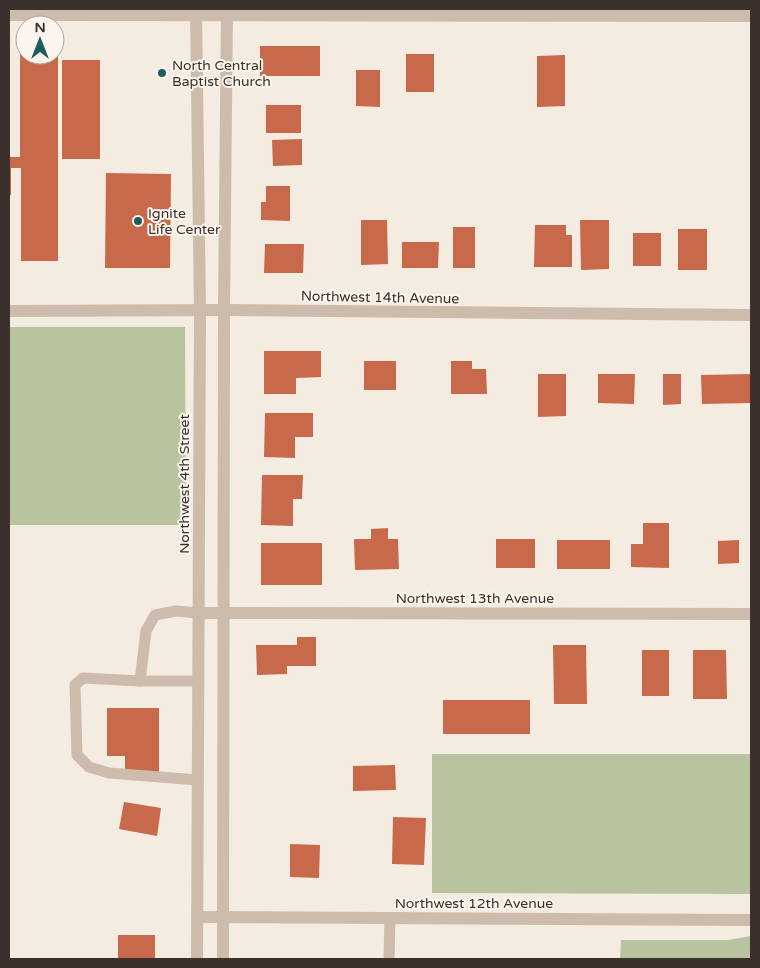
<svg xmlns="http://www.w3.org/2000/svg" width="760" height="968" font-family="'Varela Round',sans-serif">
<rect width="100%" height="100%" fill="#f4ebe1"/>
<g fill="#b8c4a0">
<polygon points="9,327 185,327 186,525 9,525"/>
<polygon points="432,754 751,754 751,894 432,893"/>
<polygon points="751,936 751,959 620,959 621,940 728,940"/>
</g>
<g fill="#c8694b">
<rect x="260" y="46" width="60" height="30"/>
<polygon points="20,47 25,47 25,55 55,55 55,47 58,47 58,261 21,261 21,168 11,168 11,195 9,195 9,157 20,157"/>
<rect x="406" y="54" width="28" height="38"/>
<polygon points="565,55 565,106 537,107 537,56"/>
<rect x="62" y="60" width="38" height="99"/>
<polygon points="356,70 380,70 380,107 356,106"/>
<rect x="266" y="105" width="35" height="28"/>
<polygon points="302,139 302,165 273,166 272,140"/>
<polygon points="106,173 171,174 170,268 105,268"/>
<polygon points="266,186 290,186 290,221 261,220 261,202 266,202"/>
<polygon points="361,220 387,220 388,264 361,265"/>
<polygon points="580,220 609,220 609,269 581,270"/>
<polygon points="535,225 566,225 566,235 572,235 572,267 534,267"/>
<rect x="453" y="227" width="22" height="41"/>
<rect x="678" y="229" width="29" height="41"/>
<rect x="633" y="233" width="28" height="33"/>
<polygon points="402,242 439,242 438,268 402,268"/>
<polygon points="265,244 304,244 303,273 264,273"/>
<polygon points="264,351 321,351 321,377 296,378 296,394 264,394"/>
<rect x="364" y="361" width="32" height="29"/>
<polygon points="451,361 472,361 472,369 486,369 487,394 451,394"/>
<polygon points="538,374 566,374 566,416 538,417"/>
<polygon points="598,374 635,374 634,404 598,403"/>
<polygon points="663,374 681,374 681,404 663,405"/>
<polygon points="751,374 751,403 702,404 701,375"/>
<polygon points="265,413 313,413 313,437 295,437 295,458 264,457"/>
<polygon points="262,475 303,475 302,499 293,499 293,526 261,525"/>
<polygon points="643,523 669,523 669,568 631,567 631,544 643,544"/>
<polygon points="388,528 388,539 398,539 399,569 355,570 354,539 371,539 371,529"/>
<rect x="496" y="539" width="39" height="29"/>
<rect x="557" y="540" width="53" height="29"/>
<polygon points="739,540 739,563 718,564 718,541"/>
<rect x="261" y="543" width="61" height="42"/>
<polygon points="297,637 316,637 316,666 287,666 287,674 257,675 256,645 297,645"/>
<polygon points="553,645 586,645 587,704 554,704"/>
<rect x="642" y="650" width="27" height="46"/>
<polygon points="693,650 726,650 727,699 693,699"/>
<rect x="443" y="700" width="87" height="34"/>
<polygon points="107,708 159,708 159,772 125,772 125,756 107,756"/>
<polygon points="395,765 396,790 353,791 353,766"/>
<polygon points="124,802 161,808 157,836 119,829"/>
<polygon points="393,817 426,818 424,865 392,864"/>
<polygon points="290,844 320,845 319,878 290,877"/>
<rect x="118" y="935" width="37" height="24"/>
</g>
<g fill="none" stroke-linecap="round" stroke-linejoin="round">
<g stroke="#cdbbac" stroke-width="11">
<polyline points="140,681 146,631 155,615 176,611 198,613"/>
<polyline points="198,780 109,773 89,767 77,755 75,685 83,678 140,681 198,681"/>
<polyline points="389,959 390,918"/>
</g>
<g stroke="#cdbbac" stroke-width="12">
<polyline points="196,9 200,311 197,959"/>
<polyline points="9,15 751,16"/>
<polyline points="9,311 224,310 751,315"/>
<polyline points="198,613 751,614"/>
<polyline points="197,917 751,920"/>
<polyline points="223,959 224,310 227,9"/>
</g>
</g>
<g fill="#1f5a5e" stroke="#fbf5ee" stroke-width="2">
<circle cx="162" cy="73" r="5"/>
<circle cx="138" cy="221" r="5"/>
</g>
<g text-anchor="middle" stroke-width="4" stroke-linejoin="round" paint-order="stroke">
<g font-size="14" fill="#3b302b" stroke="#fbf5ee" text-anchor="start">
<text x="172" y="70">North Central<tspan x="172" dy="16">Baptist Church</tspan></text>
<text x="148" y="218">Ignite<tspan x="148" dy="16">Life Center</tspan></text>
</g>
<g font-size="14" fill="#3b302b" stroke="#fbf5ee">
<text transform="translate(380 297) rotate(1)" y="5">Northwest 14th Avenue</text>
<text transform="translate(184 484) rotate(-90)" y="5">Northwest 4th Street</text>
<text x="475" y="603">Northwest 13th Avenue</text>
<text x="474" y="908">Northwest 12th Avenue</text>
</g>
</g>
<rect width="760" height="968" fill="none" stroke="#3b302b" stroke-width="20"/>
<g transform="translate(40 40)"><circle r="24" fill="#fbf5ee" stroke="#aea6a0"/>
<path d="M0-4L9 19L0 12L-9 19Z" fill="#1f5a5e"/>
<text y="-8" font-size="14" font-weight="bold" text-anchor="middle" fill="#3b302b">N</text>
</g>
</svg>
